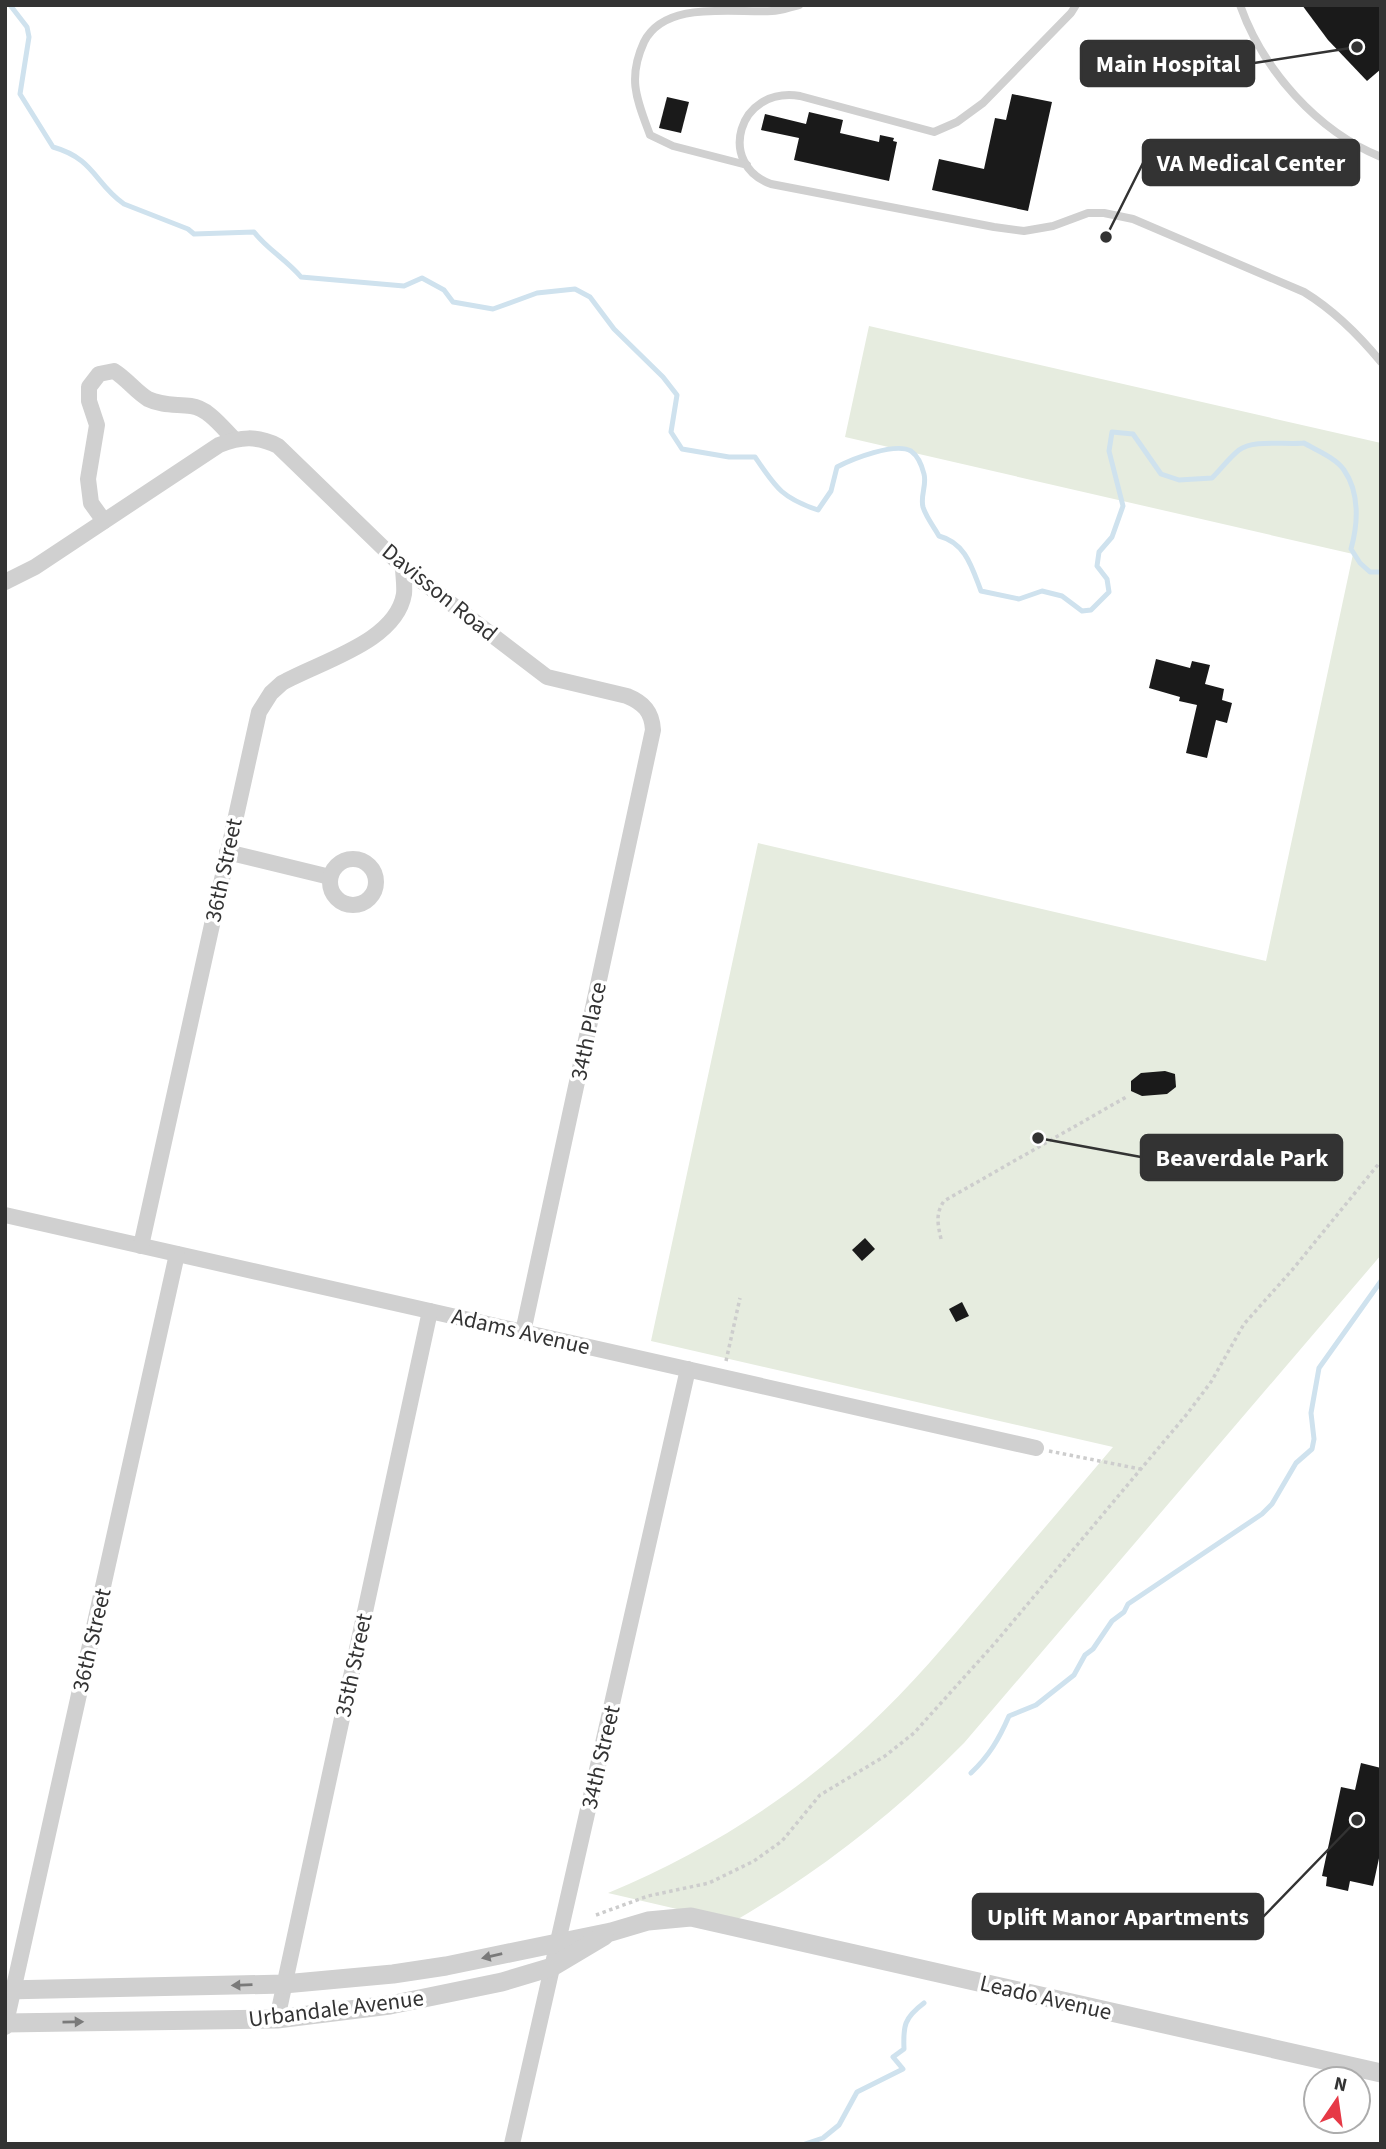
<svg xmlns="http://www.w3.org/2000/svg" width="1386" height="2149" font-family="'Source Sans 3',sans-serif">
<rect width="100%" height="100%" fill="#fff"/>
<path fill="#e6ecdf" d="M869,326L1381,443V1255L964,1743C895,1813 819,1872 733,1922L608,1893C704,1853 792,1798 867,1727C910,1687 948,1642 986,1597C1028,1547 1071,1497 1113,1447L651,1341L758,843L1266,961L1353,554L845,437Z"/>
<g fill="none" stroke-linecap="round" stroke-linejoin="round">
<g stroke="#cfe2ee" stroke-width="5">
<path d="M10,5L27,27L29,37L20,94L53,147C95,159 94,183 124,204L188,229L194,234L254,232C268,250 287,260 301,277L404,286L422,278L444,290L453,302L493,309L537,293L575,289L590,297L614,329L663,377L677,395L671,432L682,449L729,457H755C776,488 782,498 818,510L831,491L837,467C852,459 895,442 911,451C918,456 922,466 924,474C927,485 920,496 923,507C926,517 934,527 939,536C966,543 972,568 981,591L1019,599L1042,591L1062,596L1082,611L1091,610L1109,592L1107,579L1097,566L1099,552L1112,537L1123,506L1109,451L1112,432L1133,434L1161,474L1179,480L1212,478C1221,469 1229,458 1239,450C1253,439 1285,445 1304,443C1316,450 1336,458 1344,470C1360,493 1358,524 1351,549L1360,563L1370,572H1381"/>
<path d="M971,1773C989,1756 999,1739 1009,1716L1036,1705L1074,1675L1085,1655L1093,1649L1112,1621L1124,1612L1128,1604L1262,1514L1272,1504L1296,1463L1312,1449L1314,1439L1311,1413L1319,1368L1381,1281"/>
<path d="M805,2144L823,2138L839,2125L857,2092L903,2069L893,2057L904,2049C903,2026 904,2018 924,2003"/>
</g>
</g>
<g fill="#1a1a1a">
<polygon points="1302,5 1381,5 1381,69 1367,81 1328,40"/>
<polygon points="1012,94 1052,102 1028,211 932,190 939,159 984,169 995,118 1006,120"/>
<polygon points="667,97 689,102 681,133 659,128"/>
<polygon points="809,112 843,120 840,133 879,142 880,135 894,138 893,141 897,142 889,181 794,160 799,138 761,130 765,114 806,124"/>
<polygon points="1156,659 1190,668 1192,661 1210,665 1205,684 1224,689 1222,700 1232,703 1227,723 1216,720 1207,758 1186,753 1197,705 1179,701 1180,697 1149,688"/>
<polygon points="1165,1071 1175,1074 1176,1087 1167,1094 1142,1096 1131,1091 1131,1081 1141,1073"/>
<polygon points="865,1238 875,1249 862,1261 852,1250"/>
<polygon points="962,1302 969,1316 956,1322 949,1309"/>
<polygon points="1361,1763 1381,1768 1381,1849 1373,1886 1350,1881 1348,1891 1326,1886 1327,1877 1322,1876 1341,1787 1355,1790"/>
</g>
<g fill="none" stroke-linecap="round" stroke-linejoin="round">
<g stroke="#cdcdcd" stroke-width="3.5" stroke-dasharray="3.5 3.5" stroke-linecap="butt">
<path d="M941,1239C938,1225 935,1214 944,1201L1128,1096"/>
<polyline points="726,1361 740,1298"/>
<polyline points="1049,1451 1140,1469"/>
<polyline points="596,1915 648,1896 709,1883 754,1861 782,1841 820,1795 885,1756 914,1733 995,1643 1187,1414 1211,1382 1244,1324 1293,1269 1381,1161"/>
</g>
<g stroke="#d0d0d0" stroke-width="8">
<path d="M1076,5L1071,13L983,103L957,122L934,132L800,96C737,86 717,165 771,184L994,227L1024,231L1053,226L1088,213H1104L1133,219L1304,292C1335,311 1358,334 1381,362"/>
<path d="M1240,5C1263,70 1317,131 1381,157"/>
<path d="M747,165L673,146L650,135C637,100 627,79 644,42C665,0 732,13 772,11C781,11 790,7 799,5"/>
</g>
<g stroke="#d0d0d0" stroke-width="16">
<path d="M104,521L91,503L88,479L97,425L89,401V387L99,374L114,371C127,379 136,392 148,399C162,406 176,404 191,406C208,408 222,427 234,439"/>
<path d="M5,582L35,567L219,445C240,437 257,435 278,446L403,567L547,677L627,696C644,703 652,712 653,730L523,1332"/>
<polyline points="227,852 330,877"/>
<circle cx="353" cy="882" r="23"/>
<polyline points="5,1215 1036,1448"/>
<path d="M141,1246L259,712L271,693L282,683C321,661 396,642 404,594C405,585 403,575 403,567"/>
<polyline points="277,2019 430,1311"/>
<polyline points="5,2027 177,1254"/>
<polyline points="512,2144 688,1369"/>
</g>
<g stroke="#d0d0d0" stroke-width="19">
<polyline points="5,1990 284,1984 393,1974 446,1966 611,1932 648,1921 691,1917 1381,2073"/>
<polyline points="5,2023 277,2019 390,2005 502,1982 552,1967 604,1936"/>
</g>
</g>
<defs><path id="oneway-solid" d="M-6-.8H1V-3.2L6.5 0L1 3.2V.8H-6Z" transform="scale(1.75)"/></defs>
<g fill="#7a7a7a">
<use href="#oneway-solid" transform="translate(492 1956) rotate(167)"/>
<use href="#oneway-solid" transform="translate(242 1985) rotate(178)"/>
<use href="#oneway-solid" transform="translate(73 2022) rotate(-1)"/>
</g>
<g text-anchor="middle" stroke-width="7" stroke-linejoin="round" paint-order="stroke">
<g font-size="23" fill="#333" stroke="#fff">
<text transform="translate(440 592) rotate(39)" y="8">Davisson Road</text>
<text transform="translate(223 870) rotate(-78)" y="8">36th Street</text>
<text transform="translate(588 1031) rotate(-78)" y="8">34th Place</text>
<text transform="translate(521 1331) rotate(13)" y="8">Adams Avenue</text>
<text transform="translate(91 1640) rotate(-77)" y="8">36th Street</text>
<text transform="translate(353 1665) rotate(-78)" y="8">35th Street</text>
<text transform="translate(600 1757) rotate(-77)" y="8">34th Street</text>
<text transform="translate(1046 1997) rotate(13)" y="8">Leado Avenue</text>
<text transform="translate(336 2008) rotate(-7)" y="8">Urbandale Avenue</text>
</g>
</g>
<path fill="none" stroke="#333" stroke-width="2.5" d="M1357 47L1254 63M1106 237L1143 163M1038 1138L1141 1157M1357 1820L1263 1917"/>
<g fill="#333" stroke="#fff" stroke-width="2.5">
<circle cx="1357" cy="47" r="7"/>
<circle cx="1106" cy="237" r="7"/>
<circle cx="1038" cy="1138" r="7"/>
<circle cx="1357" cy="1820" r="7"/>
</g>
<g fill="#333" stroke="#333" stroke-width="2.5">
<rect x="1081" y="41" width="173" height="45" rx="7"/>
<rect x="1143" y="140" width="216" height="45" rx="7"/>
<rect x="1141" y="1135" width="201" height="45" rx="7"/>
<rect x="973" y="1894" width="290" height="45" rx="7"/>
</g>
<g font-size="24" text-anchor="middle" font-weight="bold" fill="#fff">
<text x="1168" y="72">Main Hospital</text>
<text x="1251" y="171">VA Medical Center</text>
<text x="1242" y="1166">Beaverdale Park</text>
<text x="1118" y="1925">Uplift Manor Apartments</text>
</g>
<rect width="1386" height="2149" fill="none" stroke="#333333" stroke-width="14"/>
<g transform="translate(1337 2100) rotate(13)"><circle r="33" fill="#ffffff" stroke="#adadad" stroke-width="2"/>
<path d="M0-5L12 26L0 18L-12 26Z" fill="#e63946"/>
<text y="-10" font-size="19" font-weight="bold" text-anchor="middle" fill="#333333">N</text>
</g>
</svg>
